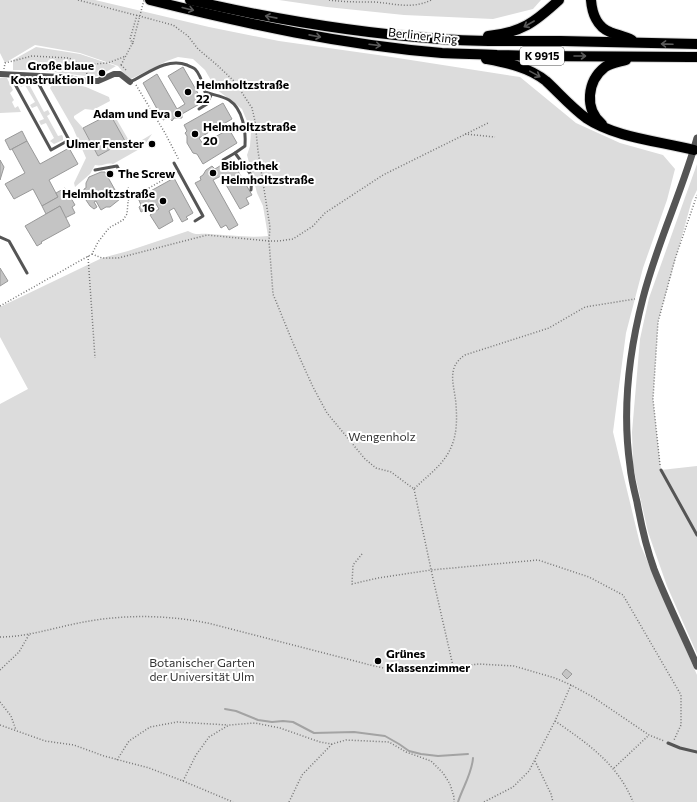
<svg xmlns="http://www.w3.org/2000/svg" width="697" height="802" font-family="Commissioner,sans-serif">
<rect width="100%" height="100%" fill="#fff"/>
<g fill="#dcdcdc">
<path d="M0,0H95L209,27L279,41L385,56L520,77L576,123L620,143L663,155L675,169L667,200L643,268L626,333L613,432L640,544L697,675V802H0V404L28,389L0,337V307L102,258L128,251L188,231C197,236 199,233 209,234C229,235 248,238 268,236L263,206L257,193L247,155L250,146L251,131L242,109L216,89L205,70L193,59L178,57L167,61L129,80L118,66L80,53L35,45L5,63L0,53Z"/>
<polygon points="279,0 541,0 533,9 493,19 404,15 327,7"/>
<polygon points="36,47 80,54 116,66 101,75 94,77 36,70 13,70 13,60"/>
<polygon points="0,78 7,78 13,90 10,93 14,100 12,102 15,108 18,106 21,112 0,113"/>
<polygon points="18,82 33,82 30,86 44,112 48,110 50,114 47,116 58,136 62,135 63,137 63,140 54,144 50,141 54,138 46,123 41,125 39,121 44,119 37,106 32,108 30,105 35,102 25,85 21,87"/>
<path d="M52,85H77L86,87L109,97L110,101L93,110L85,109L74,116V118L83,128L98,156L125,141L110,114L113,113L132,146L152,134L143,147L113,164C106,162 103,167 95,165L90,174L75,187L74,183L86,158L73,128L50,88Z"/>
<polygon points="697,164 697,190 692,200 658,322 653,399 661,470 697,466 697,654 667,586 648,532 633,466 632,432 640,339 649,298"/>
</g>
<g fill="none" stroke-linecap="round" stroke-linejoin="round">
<g stroke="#a3a3a3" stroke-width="2">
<polyline points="225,709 236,711 258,720 272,722 283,721 293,722 314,733 354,732 385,736 399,744 409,751 421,754 438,756 468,754"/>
<path d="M458,802C463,787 472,773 473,758"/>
</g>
</g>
<g fill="#c4c4c4" stroke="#999">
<polygon points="183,67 203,102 182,114 182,118 174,118 172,121 169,118 163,120 143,83 157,74 177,109 185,104 168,76"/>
<polygon points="223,103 232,119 199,138 203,144 229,129 237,143 203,164 197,154 193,153 187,143 187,136 185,133 187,131 184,125"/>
<polygon points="110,114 125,141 98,156 83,128"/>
<polygon points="22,131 27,141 10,150 5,140"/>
<polygon points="27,141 40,164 69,148 78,164 49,180 58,197 42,206 33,189 14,199 5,184 25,173 12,149"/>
<polygon points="231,159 252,195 246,198 249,204 240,209 221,176 213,180 238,225 229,230 226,225 221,228 195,183 201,180 200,177 203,175 206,170 212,166 215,169"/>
<polygon points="0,160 4,167 0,180"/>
<polygon points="101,172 105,172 120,199 110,207 106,207 101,210 96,201 94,202 97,207 94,209 90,206 86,200 84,192 84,189 86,188 86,183 89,177"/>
<polygon points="174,178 193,213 186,217 188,219 182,222 174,208 169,211 173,221 159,229 150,215 159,209 156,204 141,212 139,207 141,205 138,198"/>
<polygon points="65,188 75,205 72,207 75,213 65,218 60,206 46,214 42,206 58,197 56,193"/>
<polygon points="60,206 70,226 41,242 42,243 37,246 25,226"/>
<polygon points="0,268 8,281 0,286"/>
<polygon points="375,658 381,659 380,663 375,663"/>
<polygon points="566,669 572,674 567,679 562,674"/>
</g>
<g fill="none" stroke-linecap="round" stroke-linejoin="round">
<defs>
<g id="trunk">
<path d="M150,0C246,24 344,45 442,53C460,54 479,54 497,55C564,57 630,56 697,57"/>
<path d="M190,0C272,19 356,33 440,39C481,42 521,41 561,41C606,42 652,43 697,44"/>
<path d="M591,0C592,13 597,27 610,32C617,35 625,36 632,40"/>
<path d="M488,36C521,33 535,22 559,0"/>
<path d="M486,59C507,63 529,67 546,81C559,93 571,107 586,118C616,138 659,141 694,150"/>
<path d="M602,124C584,109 587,81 605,67C611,63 619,62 626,60"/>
</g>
</defs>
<use href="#trunk" stroke="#dbdbdb" stroke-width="12"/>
<g stroke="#777" stroke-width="1.5" stroke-dasharray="1 2" stroke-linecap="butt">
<path d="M78,0L173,25L188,36L198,49L217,65L235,82L252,108L255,121L258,151L270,227L269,241L273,294L293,343L313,387L327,413L365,459L376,468L391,472L414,489C428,475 445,464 452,445C457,433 457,418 456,405C455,386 445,368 465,355L549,328L585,307L635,299"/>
<path d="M329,0C344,2 358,2 373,2C394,3 411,10 431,0"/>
<polyline points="133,44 130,39 137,15"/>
<polyline points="121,65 126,70"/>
<polyline points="121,65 133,42"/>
<polyline points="86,67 87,75"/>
<polyline points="4,69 5,63 32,56 69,58 86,67 95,64 108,63 126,56"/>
<polyline points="136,85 165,133 179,160"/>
<polyline points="465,134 495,137"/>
<polyline points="128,200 175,173"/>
<polyline points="92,254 102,258 118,258 207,235 269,241 279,241 293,239 313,226 325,213 383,175 488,123"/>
<polyline points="88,256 95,358"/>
<polyline points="0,306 92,254 98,242 109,228 123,220 127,214 129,190 128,187"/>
<polyline points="660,465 653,399 658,322 675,259 697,195"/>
<polyline points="414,489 432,574 453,666"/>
<polyline points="362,554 353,565 352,584 378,578 431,570 538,560 589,577 623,595 681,695 681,725 674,740"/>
<path d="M0,637C28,637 56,627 84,622C126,614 171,615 212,624L370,665L402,672L430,670L479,664L514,666L555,678L571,685L593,697L649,735L664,741"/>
<polyline points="0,670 19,652 30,633"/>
<polyline points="0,702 11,716 16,730"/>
<path d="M555,721C587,743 618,764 633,802"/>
<polyline points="0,725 45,741 74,745 104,756 149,768 183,781 233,802"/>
<polyline points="117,760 129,741 150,727 177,722 228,725"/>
<polyline points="535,761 551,794 553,802"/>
<polyline points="614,768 649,735"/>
<polyline points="183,781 196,755 209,737 229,725 255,723 280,728 320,742 332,744 346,740 389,742 406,752 431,761 443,773 450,784 454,797 454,802"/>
<polyline points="289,802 302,775 332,744"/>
<polyline points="484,802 513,787 529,771 555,721 571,685"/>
</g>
<g stroke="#555" stroke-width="3">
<polyline points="10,75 51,150 69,140 35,77"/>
<path d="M130,82C147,74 167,57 187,65C190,67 193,67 195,69C201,75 203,85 205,92C213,95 222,96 229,100C243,109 246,131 245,146L235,153L252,176L251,190"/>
<polyline points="199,109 207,104 211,95"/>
<polyline points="223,160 235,153"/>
<polyline points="174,163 203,216 195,221"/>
<polyline points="95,170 117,166 119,170"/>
<polyline points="0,237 9,241 27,273"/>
<polyline points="661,470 697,535"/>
<polyline points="668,743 680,748 697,752"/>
</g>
<polyline stroke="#555" stroke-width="6" points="0,74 60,77 88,81 98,81 114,74 120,74 130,82"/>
<path stroke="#555" stroke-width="7" d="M697,138C682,192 657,243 643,298C629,352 622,410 630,466C631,478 634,490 637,502C641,524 646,547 654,569C667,602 683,634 697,666"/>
<use href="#trunk" stroke="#000" stroke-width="10"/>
<polyline stroke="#777" stroke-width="1.5" stroke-dasharray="1 2" stroke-linecap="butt" points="133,42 144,0"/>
</g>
<defs><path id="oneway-shaft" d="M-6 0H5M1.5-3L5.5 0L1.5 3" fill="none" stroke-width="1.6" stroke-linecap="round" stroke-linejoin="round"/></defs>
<g stroke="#595959">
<use href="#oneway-shaft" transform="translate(188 9) rotate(14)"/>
<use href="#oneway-shaft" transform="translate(271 17) rotate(-169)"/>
<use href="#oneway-shaft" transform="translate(529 24) rotate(150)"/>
<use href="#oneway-shaft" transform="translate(315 36) rotate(11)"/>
<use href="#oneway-shaft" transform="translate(667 44) rotate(-178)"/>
<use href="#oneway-shaft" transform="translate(375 45) rotate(7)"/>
<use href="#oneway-shaft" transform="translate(580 56)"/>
<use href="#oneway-shaft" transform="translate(535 74) rotate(29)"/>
</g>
<g fill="#000" stroke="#fff" stroke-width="1.5">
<circle cx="102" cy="73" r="4"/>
<circle cx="188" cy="92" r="4"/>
<circle cx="178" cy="114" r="4"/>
<circle cx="195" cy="134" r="4"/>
<circle cx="152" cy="144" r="4"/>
<circle cx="213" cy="173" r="4"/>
<circle cx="110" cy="174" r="4"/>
<circle cx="163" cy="201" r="4"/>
<circle cx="378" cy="661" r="4"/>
</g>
<g text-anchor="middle" stroke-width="4" stroke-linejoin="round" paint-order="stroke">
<rect fill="#fff" stroke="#4c4c4c" stroke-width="1" x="520" y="47" width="44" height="18" rx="3"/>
<g font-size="11" font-weight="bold" fill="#000">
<text x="542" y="60">K 9915</text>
</g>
<g font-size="12" fill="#000" stroke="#fff">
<text transform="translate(423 36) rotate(6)" y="4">Berliner Ring</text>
</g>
<g font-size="12" font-weight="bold" fill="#000" stroke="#fff" text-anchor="start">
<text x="94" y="70" text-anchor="end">Große blaue<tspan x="94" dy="14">Konstruktion II</tspan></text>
<text x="196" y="89">Helmholtzstraße<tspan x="196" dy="14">22</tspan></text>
<text x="170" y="118" text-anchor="end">Adam und Eva</text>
<text x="203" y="131">Helmholtzstraße<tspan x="203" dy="14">20</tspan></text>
<text x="144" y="148" text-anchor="end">Ulmer Fenster</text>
<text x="221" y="170">Bibliothek<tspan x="221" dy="14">Helmholtzstraße</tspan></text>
<text x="118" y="178">The Screw</text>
<text x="155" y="198" text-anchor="end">Helmholtzstraße<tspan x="155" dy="14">16</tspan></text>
<text x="386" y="658">Grünes<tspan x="386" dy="14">Klassenzimmer</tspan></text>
</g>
<g font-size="12" fill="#333" stroke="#fff">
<text x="382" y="441">Wengenholz</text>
<text x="202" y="667">Botanischer Garten<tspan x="202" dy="14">der Universität Ulm</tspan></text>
</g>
</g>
</svg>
